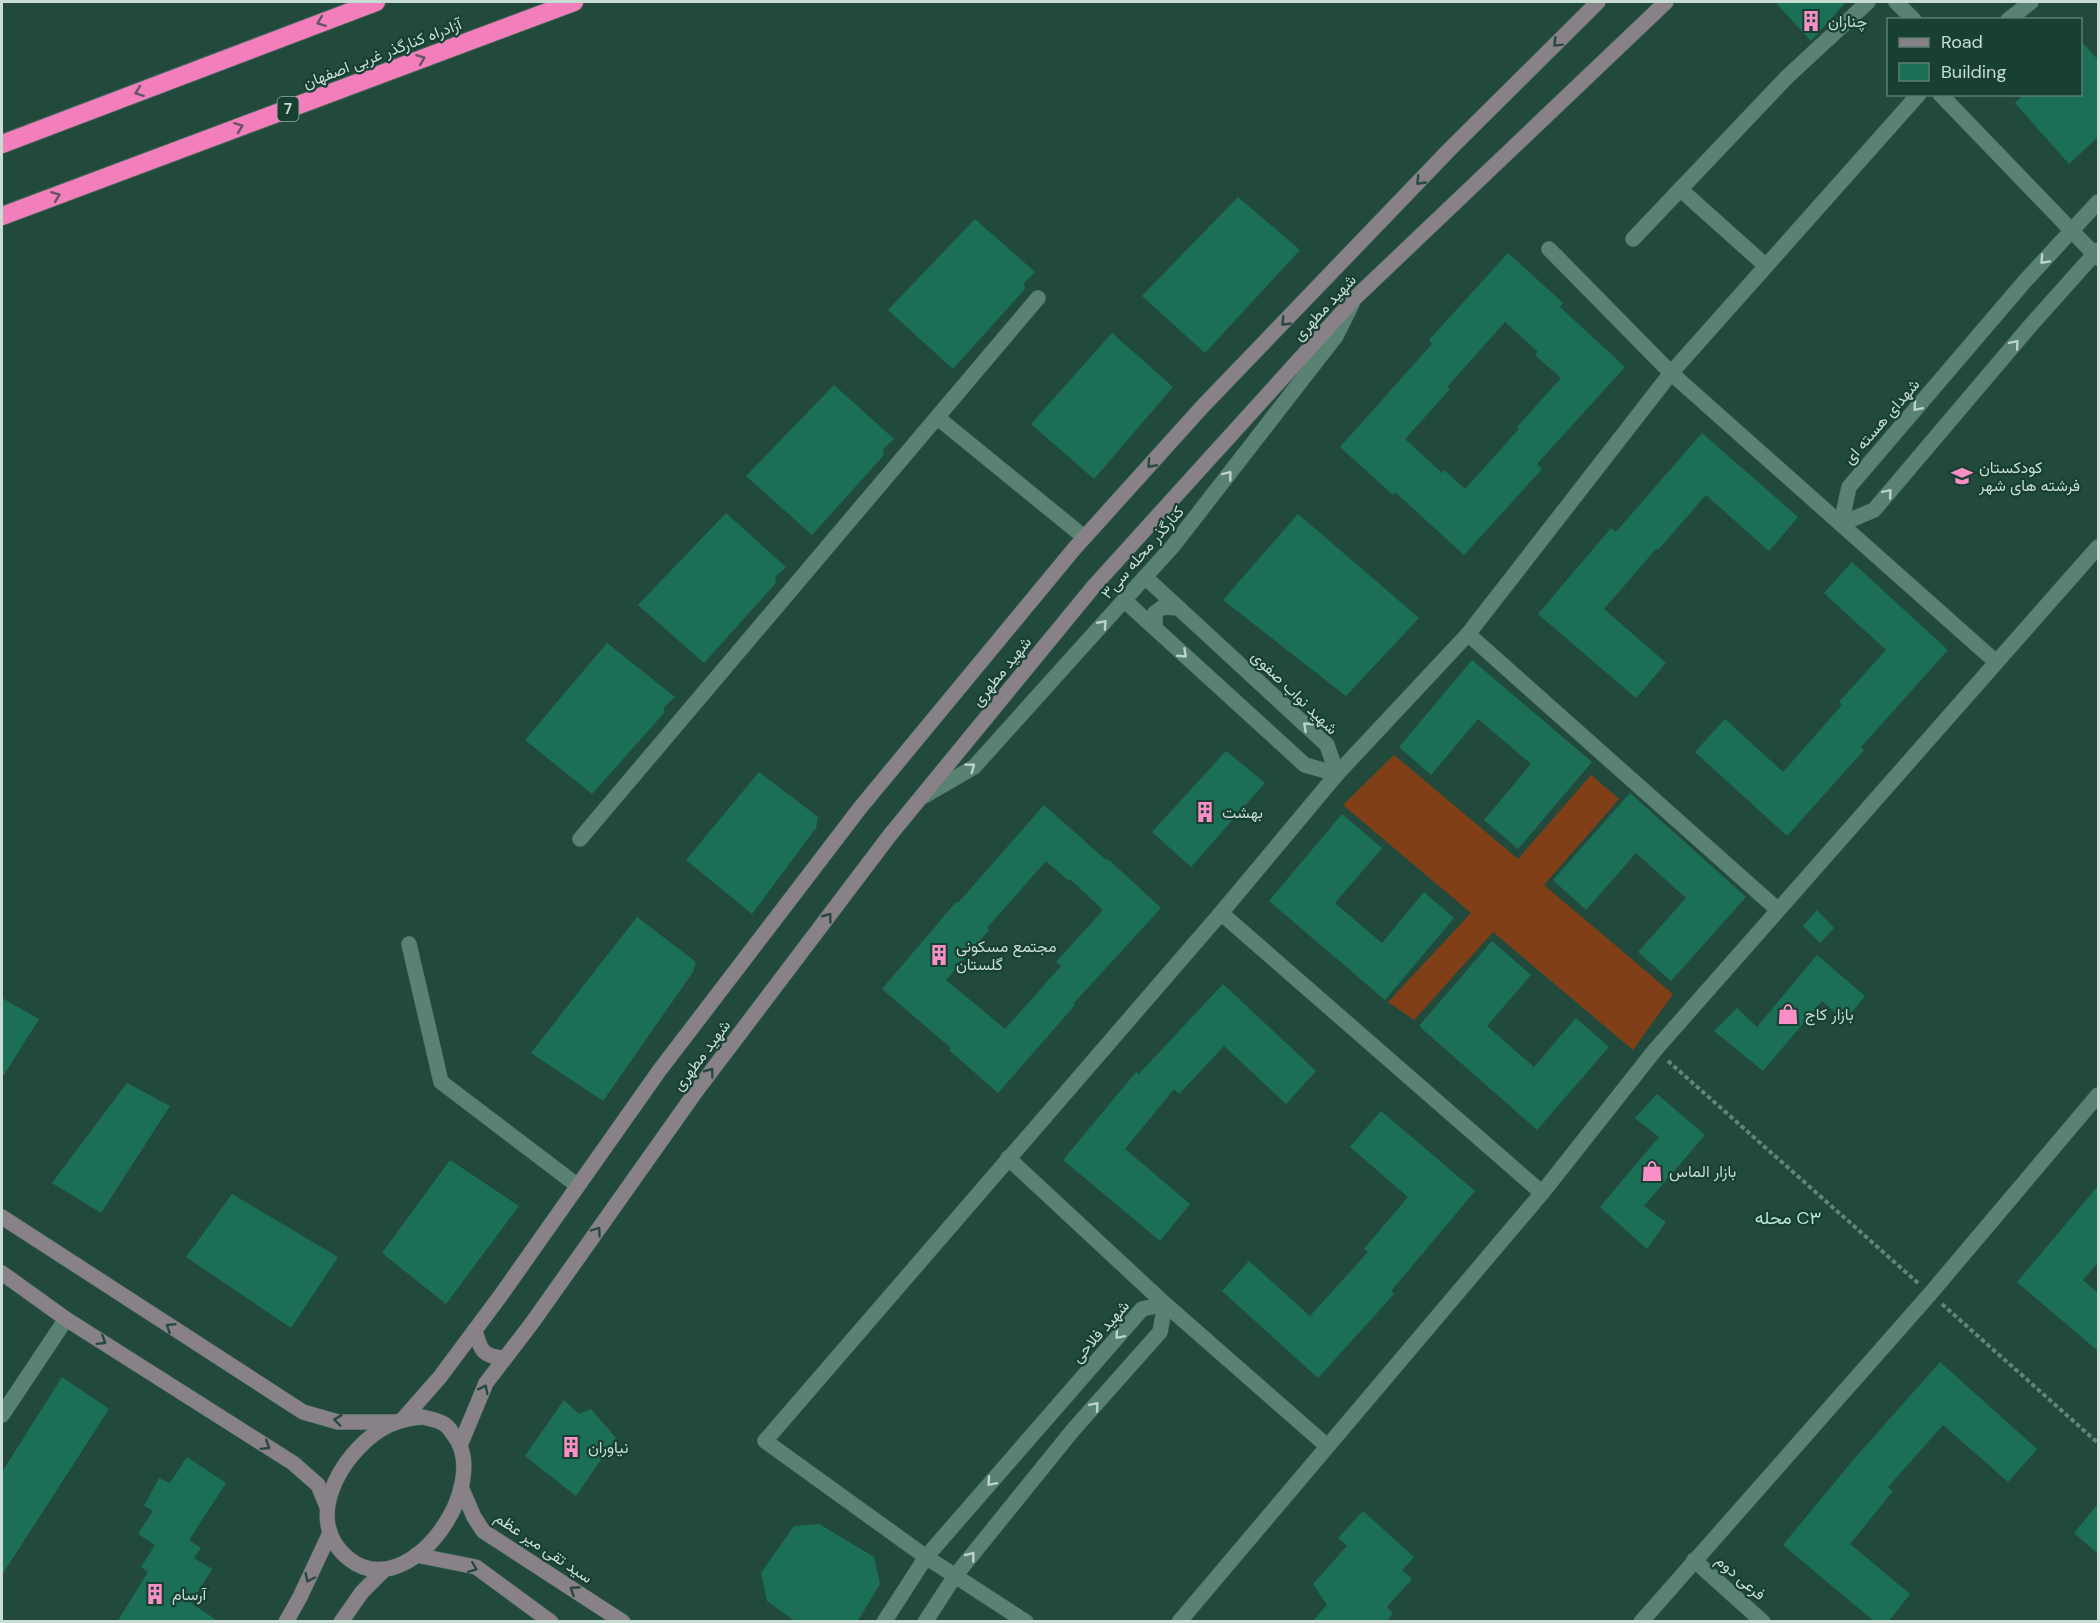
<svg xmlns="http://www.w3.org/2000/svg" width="2100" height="1623" font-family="'DM Sans',Vazirmatn,sans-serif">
<rect width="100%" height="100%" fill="#224a3c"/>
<polygon fill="#813f17" points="1394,755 1518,859 1591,775 1619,799 1544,885 1673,994 1633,1050 1493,932 1414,1020 1388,1002 1471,913 1343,805"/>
<g fill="#1b6f56" fill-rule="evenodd">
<polygon points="1775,2 1846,2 1811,41"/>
<polygon points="2080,40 2098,60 2098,137 2069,164 2015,103 2024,94 2080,94"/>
<polygon points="1238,197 1300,250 1205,353 1142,296"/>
<polygon points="975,219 1035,272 1024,283 1025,289 953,369 888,310"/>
<path d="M1508,253L1563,303L1560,307L1625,367L1537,464L1542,469L1464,555L1395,492L1393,495L1340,447L1432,344L1429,340ZM1505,322L1538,352L1535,355L1561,378L1517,427L1519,429L1465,489L1444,470L1442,473L1405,439L1450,389L1447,387Z"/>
<polygon points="1112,333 1173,387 1094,479 1031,424"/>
<polygon points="834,385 894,439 883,449 884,455 812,535 746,476"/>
<polygon points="1702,433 1798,517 1769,551 1706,495 1658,550 1656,549 1604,609 1666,663 1636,698 1538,614 1611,528 1616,532"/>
<polygon points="726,513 786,567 775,577 776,583 704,663 638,605"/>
<polygon points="1298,514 1419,618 1346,696 1223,600"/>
<polygon points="1852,562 1948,650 1861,747 1864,750 1787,836 1695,752 1725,719 1783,772 1842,705 1839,702 1886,650 1824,593"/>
<polygon points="607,643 675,697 664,707 664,713 592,794 525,740"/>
<polygon points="1472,660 1592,762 1518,849 1484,820 1531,764 1478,719 1431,775 1399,747"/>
<polygon points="1226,751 1265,783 1191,867 1152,832"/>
<polygon points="759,772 818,817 816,828 752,914 686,860"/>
<polygon points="1630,793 1746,897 1671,981 1638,952 1686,898 1636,853 1586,910 1553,880"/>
<path d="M1044,805L1106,860L1108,859L1161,908L1073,1004L1075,1005L998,1093L949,1050L951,1048L882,989L956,902L958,903ZM1046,861L1069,881L1070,879L1103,910L1056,962L1061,966L1005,1029L946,980L989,930L987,928Z"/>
<polygon points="1342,814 1382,848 1335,903 1382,943 1424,892 1454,918 1385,1000 1269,901"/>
<polygon points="1817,910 1834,928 1820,943 1803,926"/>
<polygon points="637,917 696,962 693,972 603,1101 531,1053"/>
<polygon points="1492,941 1531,975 1487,1026 1534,1067 1576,1018 1609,1047 1537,1130 1419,1026"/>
<polygon points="1817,955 1865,996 1845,1021 1822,1001 1763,1071 1714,1031 1737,1008 1757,1027"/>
<polygon points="1223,984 1316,1071 1286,1104 1224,1046 1179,1094 1174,1089 1125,1149 1190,1204 1160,1241 1063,1160 1136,1072 1139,1074"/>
<polygon points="2,998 39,1019 2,1078"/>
<polygon points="127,1083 170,1106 101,1213 52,1183"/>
<polygon points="1657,1094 1705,1135 1644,1206 1666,1222 1647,1249 1600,1207 1659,1137 1635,1118"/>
<polygon points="1381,1111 1475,1191 1391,1291 1394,1294 1318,1378 1222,1291 1249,1261 1310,1316 1368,1252 1364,1249 1408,1197 1350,1147"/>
<polygon points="450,1160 519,1206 446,1304 382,1253"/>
<polygon points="2098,1186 2098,1263 2083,1280 2098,1293 2098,1351 2017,1282"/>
<polygon points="232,1194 338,1257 291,1328 186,1257"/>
<polygon points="1940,1362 2037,1449 2008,1482 1943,1425 1888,1487 1893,1491 1850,1544 1910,1594 1888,1622 1875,1622 1783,1545 1854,1459"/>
<polygon points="62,1377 109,1409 2,1575 2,1472"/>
<polygon points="564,1400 579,1414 591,1409 616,1438 576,1496 525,1456"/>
<polygon points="187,1457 226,1483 189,1540 201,1548 194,1558 212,1569 191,1603 219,1622 117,1622 148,1572 141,1567 155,1545 138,1534 153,1511 144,1506 159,1478 170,1483"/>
<polygon points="2098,1504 2098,1554 2074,1533"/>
<polygon points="1363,1511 1414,1557 1402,1570 1412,1579 1387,1607 1393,1613 1386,1622 1312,1622 1327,1605 1313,1584 1347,1546 1338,1538"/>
<polygon points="819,1524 874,1557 880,1584 857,1622 796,1622 767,1601 761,1573 794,1526"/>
</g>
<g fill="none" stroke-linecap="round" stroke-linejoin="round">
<defs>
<g id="minor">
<polyline points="1896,2 1914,20"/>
<polyline points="2008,20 2031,2"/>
<polyline points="1940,94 2098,258"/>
<polyline points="1680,189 1766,266"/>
<polyline points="1633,239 1787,77 1868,2"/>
<polyline points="1549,249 1671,373 1996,662"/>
<polyline points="938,418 1084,537"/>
<polyline points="1841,524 1849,487 2025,281 2098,202"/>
<polyline points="1841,524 1874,510 2030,326 2098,250"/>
<polyline points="1468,634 1778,910"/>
<polyline points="580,839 1038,298"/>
<polyline points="1221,913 1542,1193"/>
<polyline points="409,944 441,1082 578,1186"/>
<polyline points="1008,1158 1165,1304 1327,1446"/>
<polyline points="2,1415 66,1319"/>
<polyline points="1694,1560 1763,1622"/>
<polyline points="884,1622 926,1557 1142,1309 1165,1304 1160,1332 1073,1430 955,1576 925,1622"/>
<polyline points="1026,1622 926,1557 765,1441 1221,913 1337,774 1468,634 1671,373 1919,94"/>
<polyline points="1179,1622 1542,1193 1655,1050 2098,547"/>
<polyline points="1641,1622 1930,1294 2098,1095"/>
</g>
<g id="tertiary">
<polyline points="1145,577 1327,745 1337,774"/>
<polyline points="1124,600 1305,765 1337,774"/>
<polyline points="1155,628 1155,613 1163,607 1179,608"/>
<polyline points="924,796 974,767 1145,577 1173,546 1336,336 1352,304"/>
</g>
<g id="secondary">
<polyline points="2,1217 303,1412 338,1422 397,1422"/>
<polyline points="2,1273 66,1319 293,1463 318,1485 327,1507"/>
<path d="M475,1330C480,1350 483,1357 505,1358"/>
<path d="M423,1417C429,1419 439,1420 444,1424C448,1426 451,1431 453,1434C494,1484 409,1606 349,1559C302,1521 340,1456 380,1430C394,1421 407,1418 423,1417Z"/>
<polyline points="403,1419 440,1377 501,1295 659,1071 860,808 1074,549 1203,406 1450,149 1598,2"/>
<polyline points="461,1443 486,1383 532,1323 697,1090 890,835 1094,586 1355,298 1666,2"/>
<polyline points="461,1487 474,1517 483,1531 623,1622"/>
<polyline points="416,1555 476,1567 551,1622"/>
<polyline points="286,1622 300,1597 330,1533"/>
<polyline points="341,1622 362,1592 383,1571"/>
</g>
<g id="motorway">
<polyline points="2,144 376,2"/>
<polyline points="2,216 574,2"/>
</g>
</defs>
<use href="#minor" stroke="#43665b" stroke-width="16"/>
<use href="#tertiary" stroke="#43665b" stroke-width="16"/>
<use href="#secondary" stroke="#43665b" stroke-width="16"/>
<use href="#motorway" stroke="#43665b" stroke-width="20"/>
<g stroke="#638478" stroke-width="4" stroke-dasharray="4.5 3" stroke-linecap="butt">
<polyline points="1668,1061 1918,1283"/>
<polyline points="1942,1304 2098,1443"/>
</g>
<use href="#minor" stroke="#5a8272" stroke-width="15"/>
<use href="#tertiary" stroke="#5a8272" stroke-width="15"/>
<use href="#secondary" stroke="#888188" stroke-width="15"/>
<use href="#motorway" stroke="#f27ebc" stroke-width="18"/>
</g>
<defs><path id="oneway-chevron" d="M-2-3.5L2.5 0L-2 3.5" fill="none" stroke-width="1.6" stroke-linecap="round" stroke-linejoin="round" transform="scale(1.5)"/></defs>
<g stroke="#645562">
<use href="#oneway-chevron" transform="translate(321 22) rotate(159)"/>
<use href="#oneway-chevron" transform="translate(421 59) rotate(-21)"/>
<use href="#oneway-chevron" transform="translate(139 92) rotate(159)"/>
<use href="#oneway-chevron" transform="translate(239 127) rotate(-21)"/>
<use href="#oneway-chevron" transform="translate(56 196) rotate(-21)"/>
</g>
<g stroke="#28493f">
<use href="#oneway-chevron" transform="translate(1557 43) rotate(135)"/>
<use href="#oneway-chevron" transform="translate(1420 181) rotate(134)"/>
<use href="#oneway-chevron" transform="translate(1285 322) rotate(134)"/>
<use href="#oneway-chevron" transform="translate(1151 464) rotate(132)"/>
<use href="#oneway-chevron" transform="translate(828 917) rotate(-53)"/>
<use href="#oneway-chevron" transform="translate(710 1072) rotate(-53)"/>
<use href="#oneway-chevron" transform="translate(597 1231) rotate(-55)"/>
<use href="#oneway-chevron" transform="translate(170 1327) rotate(-147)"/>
<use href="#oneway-chevron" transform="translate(102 1341) rotate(32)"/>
<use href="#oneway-chevron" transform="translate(484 1389) rotate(-63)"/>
<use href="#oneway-chevron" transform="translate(338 1420) rotate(-173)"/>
<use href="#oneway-chevron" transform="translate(266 1446) rotate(32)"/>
<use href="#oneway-chevron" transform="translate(473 1568) rotate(22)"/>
<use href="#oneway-chevron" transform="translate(309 1578) rotate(115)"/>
<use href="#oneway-chevron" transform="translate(574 1590) rotate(-147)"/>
</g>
<g stroke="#bcd3c9">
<use href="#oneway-chevron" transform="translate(2044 260) rotate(133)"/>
<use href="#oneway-chevron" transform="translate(2015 344) rotate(-50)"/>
<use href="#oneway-chevron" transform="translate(1917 407) rotate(131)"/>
<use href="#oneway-chevron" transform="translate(1228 475) rotate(-52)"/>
<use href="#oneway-chevron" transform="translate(1888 493) rotate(-50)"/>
<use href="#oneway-chevron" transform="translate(1103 624) rotate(-48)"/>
<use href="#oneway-chevron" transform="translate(1183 654) rotate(43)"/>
<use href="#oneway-chevron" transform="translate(1307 726) rotate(-137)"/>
<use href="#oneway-chevron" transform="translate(971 767) rotate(-37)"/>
<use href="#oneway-chevron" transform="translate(1119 1335) rotate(131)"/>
<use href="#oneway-chevron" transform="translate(1095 1406) rotate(-49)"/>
<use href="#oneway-chevron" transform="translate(991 1482) rotate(131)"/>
<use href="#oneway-chevron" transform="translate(971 1556) rotate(-51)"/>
</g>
<defs>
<symbol id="building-bare" viewBox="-9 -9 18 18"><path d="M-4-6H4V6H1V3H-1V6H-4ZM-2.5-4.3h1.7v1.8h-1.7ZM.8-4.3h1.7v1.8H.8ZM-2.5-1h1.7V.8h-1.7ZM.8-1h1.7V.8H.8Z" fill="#fa8fc7" stroke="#173f32" stroke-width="2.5" paint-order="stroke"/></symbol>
<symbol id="school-bare" viewBox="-9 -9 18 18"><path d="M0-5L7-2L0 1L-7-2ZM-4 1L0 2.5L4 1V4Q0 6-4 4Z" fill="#fa8fc7" stroke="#173f32" stroke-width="2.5" paint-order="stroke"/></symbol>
<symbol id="shop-bare" viewBox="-9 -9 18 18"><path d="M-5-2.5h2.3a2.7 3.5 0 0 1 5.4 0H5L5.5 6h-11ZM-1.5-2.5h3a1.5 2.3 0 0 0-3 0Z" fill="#fa8fc7" stroke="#173f32" stroke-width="2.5" paint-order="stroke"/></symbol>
</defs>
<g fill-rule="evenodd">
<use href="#building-bare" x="1796" y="6" width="30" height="30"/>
<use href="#school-bare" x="1947" y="461" width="30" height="30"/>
<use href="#building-bare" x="1190" y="797" width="30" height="30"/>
<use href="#building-bare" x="924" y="940" width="30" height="30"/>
<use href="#shop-bare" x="1773" y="999" width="30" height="30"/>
<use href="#shop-bare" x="1637" y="1156" width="30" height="30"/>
<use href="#building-bare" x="556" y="1432" width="30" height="30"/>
<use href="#building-bare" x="140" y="1579" width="30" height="30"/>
</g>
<g text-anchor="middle" stroke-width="4.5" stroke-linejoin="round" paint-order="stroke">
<rect fill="#173f32" stroke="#92ada3" stroke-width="1.5" x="277.5" y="97" width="21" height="24" rx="4.5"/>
<g font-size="15" font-weight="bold" fill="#c7dcd3">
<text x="288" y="114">7</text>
</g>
<g font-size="16" fill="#c7dcd3" stroke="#173f32" text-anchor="start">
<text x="1828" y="27">چناران</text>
<text x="1979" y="473">کودکستان<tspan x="1979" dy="18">فرشته های شهر</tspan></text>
<text x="1222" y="818">بهشت</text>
<text x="956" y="952">مجتمع مسکونی<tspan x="956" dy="18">گلستان</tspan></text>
<text x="1805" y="1020">بازار کاج</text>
<text x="1669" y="1177">بازار الماس</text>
<text x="588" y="1453">نیاوران</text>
<text x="172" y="1600">آرسام</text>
</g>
<g font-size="16" fill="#c7dcd3" stroke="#173f32">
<text transform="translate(382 53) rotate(-21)" y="6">آزادراه کنارگذر غربی اصفهان</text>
<text transform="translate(1324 307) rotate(-47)" y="6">شهید مطهری</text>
<text transform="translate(1881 421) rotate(-49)" y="6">شهدای هسته ای</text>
<text transform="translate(1142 552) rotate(-49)" y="6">کنارگذر محله سی۳</text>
<text transform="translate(1001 671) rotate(-51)" y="6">شهید مطهری</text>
<text transform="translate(1295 692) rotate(44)" y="6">شهید نواب صفوی</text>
<text transform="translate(701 1055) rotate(-53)" y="6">شهید مطهری</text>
<text transform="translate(1100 1331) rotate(-48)" y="6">شهید فلاحی</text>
<text transform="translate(544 1547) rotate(34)" y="6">سید تقی میر عظم</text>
<text transform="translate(1741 1577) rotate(41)" y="6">فرعی دوم</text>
</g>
<g font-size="18" fill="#bae6d4" stroke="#173f32">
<text x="1788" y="1224">محله C۳</text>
</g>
</g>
<rect width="2100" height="1623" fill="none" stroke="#c7dcd3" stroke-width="6"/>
<rect x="1887" y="18" width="195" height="78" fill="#173f32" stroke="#5d7e72" stroke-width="1.5"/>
<rect x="1899" y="38" width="30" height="9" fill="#888188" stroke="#5d7e72" stroke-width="1.5"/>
<text x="1941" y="48" font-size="18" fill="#c7dcd3">Road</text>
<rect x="1899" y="63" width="30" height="18" fill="#1b6f56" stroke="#5d7e72" stroke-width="1.5"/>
<text x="1941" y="78" font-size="18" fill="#c7dcd3">Building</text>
</svg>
